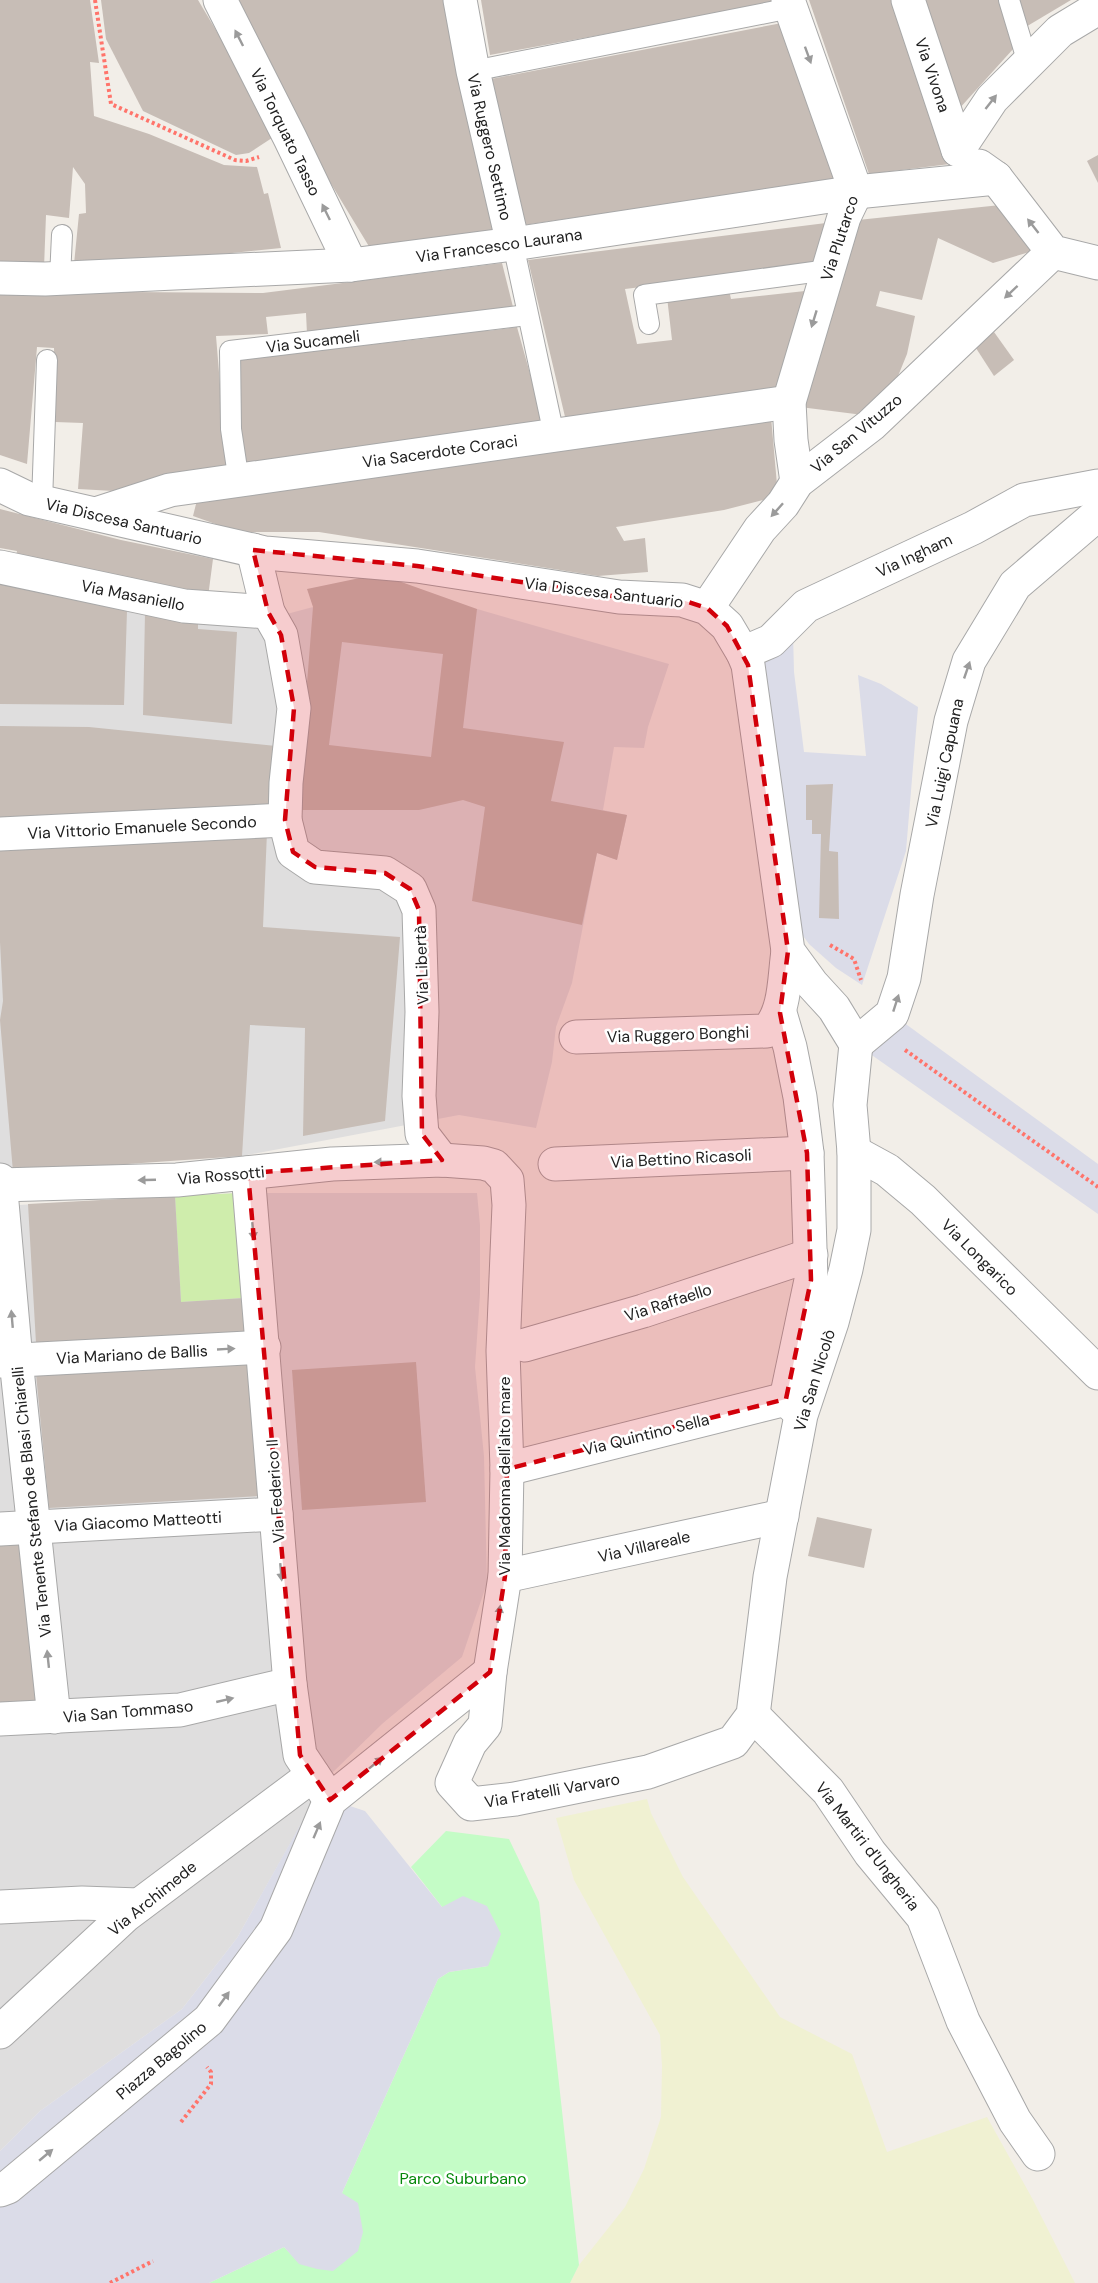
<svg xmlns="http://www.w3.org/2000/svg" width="1098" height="2283" font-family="'DM Sans',sans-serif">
<rect width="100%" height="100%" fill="#f2eee8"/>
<g fill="#dfdede">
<polygon points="0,579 127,611 246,625 313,607 477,609 669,664 648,727 644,748 614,747 603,810 627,815 617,860 597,853 572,983 556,1027 552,1062 536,1128 459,1115 242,1156 0,1170"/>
<polygon points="239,1193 477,1193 480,1225 480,1295 475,1367 484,1456 487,1583 462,1657 382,1724 327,1778 237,1938 182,2009 40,2111 0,2151 0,1206"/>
</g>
<polygon fill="#f0f1d2" points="647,1799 651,1813 683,1877 780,2017 852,2054 887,2152 987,2117 1032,2198 1075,2283 570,2283 579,2265 625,2207 644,2169 661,2117 662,2066 660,2035 574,1880 556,1818"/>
<polygon fill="#cfedac" points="239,1193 244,1298 181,1302 175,1196"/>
<polygon fill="#c4fcc6" points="446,1831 509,1839 539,1902 579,2265 570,2283 209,2283 284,2247 300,2264 342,2193 438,1979 449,1972 488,1966 411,1867"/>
<g fill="#dbdce8">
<polygon points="793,633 794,672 804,752 866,756 858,675 881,684 918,707 906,851 862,985 836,968 809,944 798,929 759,657"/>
<polygon points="892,1014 1098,1164 1098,1214 856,1044"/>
<polygon points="317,1795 365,1811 442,1907 463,1896 487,1906 501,1934 488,1966 449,1972 438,1979 342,2193 358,2203 363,2232 358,2251 333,2271 317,2269 299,2264 284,2247 209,2283 0,2283 0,2151 40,2111 182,2009 237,1938"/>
</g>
<g fill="#c7bdb6" fill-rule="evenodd">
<polygon points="0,0 90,0 99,63 90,62 94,116 149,134 224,165 257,167 264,194 268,193 281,248 174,259 74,264 79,214 86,213 85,184 73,167 69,218 46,215 44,268 0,265"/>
<polygon points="101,0 198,0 278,134 249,153 236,155 143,111 106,39"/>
<polygon points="239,0 444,0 452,47 498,229 373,253 299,131"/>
<polygon points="481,0 774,0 775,3 490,55"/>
<polygon points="809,0 897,0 950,164 869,174"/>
<polygon points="923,0 999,0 1014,48 958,110"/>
<polygon points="1017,0 1071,0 1024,28"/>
<polygon points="782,23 834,180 517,226 491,79"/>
<polygon points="1098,155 1098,183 1087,161"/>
<polygon points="1010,204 1036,250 993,263 938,238 922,300 880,291 876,306 915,316 907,354 896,381 871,416 800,407 858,220"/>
<polygon points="826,223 814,266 625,289 637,344 672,340 667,297 729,290 731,299 805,291 785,389 566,421 528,260"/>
<polygon points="502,263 513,307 307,334 306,313 266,317 268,334 216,336 227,469 114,491 78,489 83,423 55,422 54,348 37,347 27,464 0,455 0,291 263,293"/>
<polygon points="486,326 487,331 517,327 544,424 244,469 239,429 239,359 430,338 431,331"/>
<polygon points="994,332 1014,360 994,376 974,345"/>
<polygon points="771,417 778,496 724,510 616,527 624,541 645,538 648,572 598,576 319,532 238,532 193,516 197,500"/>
<polygon points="0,509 121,540 213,559 208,597 14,564 17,551 0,548"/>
<path d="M379,574L477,609L463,728L564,742L551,801L627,815L617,860L597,853L582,925L472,901L485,807L463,800L419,810H297L313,607L307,589ZM342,642L443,654L431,757L329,745Z"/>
<polygon points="0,579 127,611 124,705 0,704"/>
<polygon points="145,613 198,620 198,629 237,632 232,724 143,715"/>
<polygon points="0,726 89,727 276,746 271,812 0,821"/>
<polygon points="833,784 829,851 838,852 839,919 819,918 821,834 812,834 812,820 806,820 806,785"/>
<polygon points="267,832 263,927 400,937 385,1121 303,1136 305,1028 250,1025 242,1156 13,1172 0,1020 3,1001 0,942 0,845"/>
<polygon points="175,1196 181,1302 244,1298 246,1332 36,1343 28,1204"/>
<polygon points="250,1361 259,1496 49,1508 36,1374"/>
<polygon points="416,1362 426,1502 302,1510 292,1370"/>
<polygon points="817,1517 872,1529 864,1568 808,1556"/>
<polygon points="23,1541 36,1704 0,1706 0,1542"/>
</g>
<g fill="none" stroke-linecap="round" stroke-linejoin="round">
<defs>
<g id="service">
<polyline points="1009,0 1028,63"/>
<polyline points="473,71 791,8"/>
<polyline points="513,244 554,435"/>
<polyline points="60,278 62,235"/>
<polyline points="649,324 644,295 828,270"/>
<polyline points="239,482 231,429 230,351 527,315"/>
<polyline points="42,502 47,360"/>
</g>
<g id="minor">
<polyline points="220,0 290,138 351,265"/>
<polyline points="460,0 473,71 513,244"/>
<polyline points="788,0 856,192 844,217 789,402 791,440 797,482"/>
<polyline points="908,0 958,150"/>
<polyline points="958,150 992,99 1060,31 1098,8"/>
<polyline points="979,166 996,178 1053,252 1098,263"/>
<polyline points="0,278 45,279 351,265 513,244 856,192 996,178"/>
<polyline points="0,485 29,499 265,553 417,566 619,597 682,600 707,608 727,626 743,653 748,665 788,951 812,984 834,1008 856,1044"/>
<polyline points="96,514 170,490 789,402"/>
<polyline points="253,550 268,612 281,635 294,708 286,783 285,820 293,852 315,867 385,873 410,889 419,910 422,1012 419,1096 422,1134 442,1160"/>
<polyline points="0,567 184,606 268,612"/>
<polyline points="707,608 760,529 783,504 797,482 871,425 1053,252"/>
<polyline points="743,653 771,641 806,606 973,528 1024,500 1098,486"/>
<polyline points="0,834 285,820"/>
<polyline points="780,1013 790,1047 800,1097 807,1153 811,1280 786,1399 794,1407"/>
<path d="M576,1037L767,1031C786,1011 784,978 788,951"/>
<polyline points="856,1044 892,1014 904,978 917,895 951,721 969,661 1015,585 1098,514"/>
<polyline points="854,1152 887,1170 923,1200 1098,1373"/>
<polyline points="555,1164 807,1153"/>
<polyline points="248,1173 290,1684 300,1755 330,1800"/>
<polyline points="0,1180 16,1360 54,1717"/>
<polyline points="0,1185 177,1180 332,1164 442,1160 483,1163 494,1166 507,1180 509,1205 503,1351 507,1469 505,1576 490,1672 485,1725 470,1743 452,1783 471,1804 515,1799 648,1772 733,1742 753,1715 770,1577 801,1415 832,1322 846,1269 854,1230 854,1152 850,1105 856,1044"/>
<polyline points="525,1345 643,1311 811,1255"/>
<polyline points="0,1361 264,1347"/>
<polyline points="507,1469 786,1399"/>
<polyline points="0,1529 276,1514"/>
<polyline points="505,1576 782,1516"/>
<polyline points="753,1715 828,1791 870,1853 923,1917 963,2021 1015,2121 1038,2154"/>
<polyline points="0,1719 180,1710 290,1684"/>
<polyline points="0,1907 82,1903 139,1905"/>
<polyline points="0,2032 126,1915 313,1775"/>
<polyline points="0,2190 8,2187 209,2020 276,1929 330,1800 490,1672"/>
</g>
</defs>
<use href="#service" stroke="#a8a8a8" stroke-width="22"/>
<use href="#minor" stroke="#a8a8a8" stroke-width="35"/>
<g stroke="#ff746b" stroke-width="4" stroke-dasharray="3 3" stroke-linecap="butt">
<polyline points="95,0 111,104 235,160 246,161 259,157"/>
<polyline points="830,945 854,959 861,980"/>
<polyline points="905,1050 1098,1187"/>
<polyline points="181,2122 211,2084 211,2072 207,2067"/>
<polyline points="110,2283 153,2261"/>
</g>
<use href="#service" stroke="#fff" stroke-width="20"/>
<use href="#minor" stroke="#fff" stroke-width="33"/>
</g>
<defs><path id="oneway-solid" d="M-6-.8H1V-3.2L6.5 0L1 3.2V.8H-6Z" transform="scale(1.5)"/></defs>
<g fill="#9b9b9b">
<use href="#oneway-solid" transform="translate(239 38) rotate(-117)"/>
<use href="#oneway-solid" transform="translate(808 55) rotate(70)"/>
<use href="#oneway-solid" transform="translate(991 102) rotate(-52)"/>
<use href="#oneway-solid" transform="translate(326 212) rotate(-116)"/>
<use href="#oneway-solid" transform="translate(1033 226) rotate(-128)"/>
<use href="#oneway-solid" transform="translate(1011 292) rotate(137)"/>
<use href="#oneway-solid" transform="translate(814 319) rotate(107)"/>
<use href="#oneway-solid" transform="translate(777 510) rotate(132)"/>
<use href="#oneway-solid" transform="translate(967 670) rotate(-71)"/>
<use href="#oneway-solid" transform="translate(896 1003) rotate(-72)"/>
<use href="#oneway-solid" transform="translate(383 1162) rotate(178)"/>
<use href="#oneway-solid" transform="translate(147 1180) rotate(178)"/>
<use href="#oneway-solid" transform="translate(253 1231) rotate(85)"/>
<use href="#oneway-solid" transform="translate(12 1319) rotate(-95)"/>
<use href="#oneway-solid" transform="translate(226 1349) rotate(-3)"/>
<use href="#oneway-solid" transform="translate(281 1572) rotate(85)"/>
<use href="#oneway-solid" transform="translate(499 1614) rotate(-81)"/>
<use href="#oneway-solid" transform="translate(48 1659) rotate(-96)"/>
<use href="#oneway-solid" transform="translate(225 1700) rotate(-13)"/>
<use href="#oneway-solid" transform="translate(376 1763) rotate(-39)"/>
<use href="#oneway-solid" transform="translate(317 1830) rotate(-67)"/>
<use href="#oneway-solid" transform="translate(224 1999) rotate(-54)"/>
<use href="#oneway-solid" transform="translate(46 2155) rotate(-40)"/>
</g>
<path fill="#d2000a" fill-opacity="0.2" stroke="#d2000a" stroke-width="4.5" stroke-dasharray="12 8" stroke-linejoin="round" d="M253,550L417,566L619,597L682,600L707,608L727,626L748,665L788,951L780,1013L807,1153L811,1280L786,1399L507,1469L505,1576L490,1672L330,1800L300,1755L248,1173L442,1160L422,1134L419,910L410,889L385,873L315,867L293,852L285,820L294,708L281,635L268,612Z"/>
<g text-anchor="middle" stroke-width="5" stroke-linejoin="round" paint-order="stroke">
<g font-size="16" fill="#212121" stroke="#fff">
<text transform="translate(933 75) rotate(71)" y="6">Via Vivona</text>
<text transform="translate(286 132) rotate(64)" y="6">Via Torquato Tasso</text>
<text transform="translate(490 147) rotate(77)" y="6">Via Ruggero Settimo</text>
<text transform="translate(839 238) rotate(-72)" y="6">Via Plutarco</text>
<text transform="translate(499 245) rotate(-8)" y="6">Via Francesco Laurana</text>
<text transform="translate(313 341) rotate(-7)" y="6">Via Sucameli</text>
<text transform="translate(856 433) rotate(-40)" y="6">Via San Vituzzo</text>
<text transform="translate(440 451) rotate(-8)" y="6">Via Sacerdote Coraci</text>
<text transform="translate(124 521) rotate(13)" y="6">Via Discesa Santuario</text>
<text transform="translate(914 555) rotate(-25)" y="6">Via Ingham</text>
<text transform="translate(604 592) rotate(7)" y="6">Via Discesa Santuario</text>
<text transform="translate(133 595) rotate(11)" y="6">Via Masaniello</text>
<text transform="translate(944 763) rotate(-78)" y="6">Via Luigi Capuana</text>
<text transform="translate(142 827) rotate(-3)" y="6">Via Vittorio Emanuele Secondo</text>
<text transform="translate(421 965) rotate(-92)" y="6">Via Libertà</text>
<text transform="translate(678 1034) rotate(-2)" y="6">Via Ruggero Bonghi</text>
<text transform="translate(681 1158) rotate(-3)" y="6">Via Bettino Ricasoli</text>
<text transform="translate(221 1175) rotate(-5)" y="6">Via Rossotti</text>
<text transform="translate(980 1257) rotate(45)" y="6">Via Longarico</text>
<text transform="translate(668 1302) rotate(-18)" y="6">Via Raffaello</text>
<text transform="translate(132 1354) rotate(-3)" y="6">Via Mariano de Ballis</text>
<text transform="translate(814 1380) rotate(-73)" y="6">Via San Nicolò</text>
<text transform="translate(646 1434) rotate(-14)" y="6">Via Quintino Sella</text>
<text transform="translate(504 1476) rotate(-90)" y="6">Via Madonna dell'alto mare</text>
<text transform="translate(275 1491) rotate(-94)" y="6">Via Federico II</text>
<text transform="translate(31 1502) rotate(-96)" y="6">Via Tenente Stefano de Blasi Chiarelli</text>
<text transform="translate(138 1521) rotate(-3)" y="6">Via Giacomo Matteotti</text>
<text transform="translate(644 1546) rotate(-13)" y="6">Via Villareale</text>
<text transform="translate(128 1711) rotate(-5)" y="6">Via San Tommaso</text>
<text transform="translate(552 1790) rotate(-10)" y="6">Via Fratelli Varvaro</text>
<text transform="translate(868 1846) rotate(52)" y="6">Via Martiri d'Ungheria</text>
<text transform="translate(152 1898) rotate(-39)" y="6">Via Archimede</text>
<text transform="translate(161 2060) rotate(-40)" y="6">Piazza Bagolino</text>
</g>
<g font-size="16" fill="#06880b" stroke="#fff">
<text x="463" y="2184">Parco Suburbano</text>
</g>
</g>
</svg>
